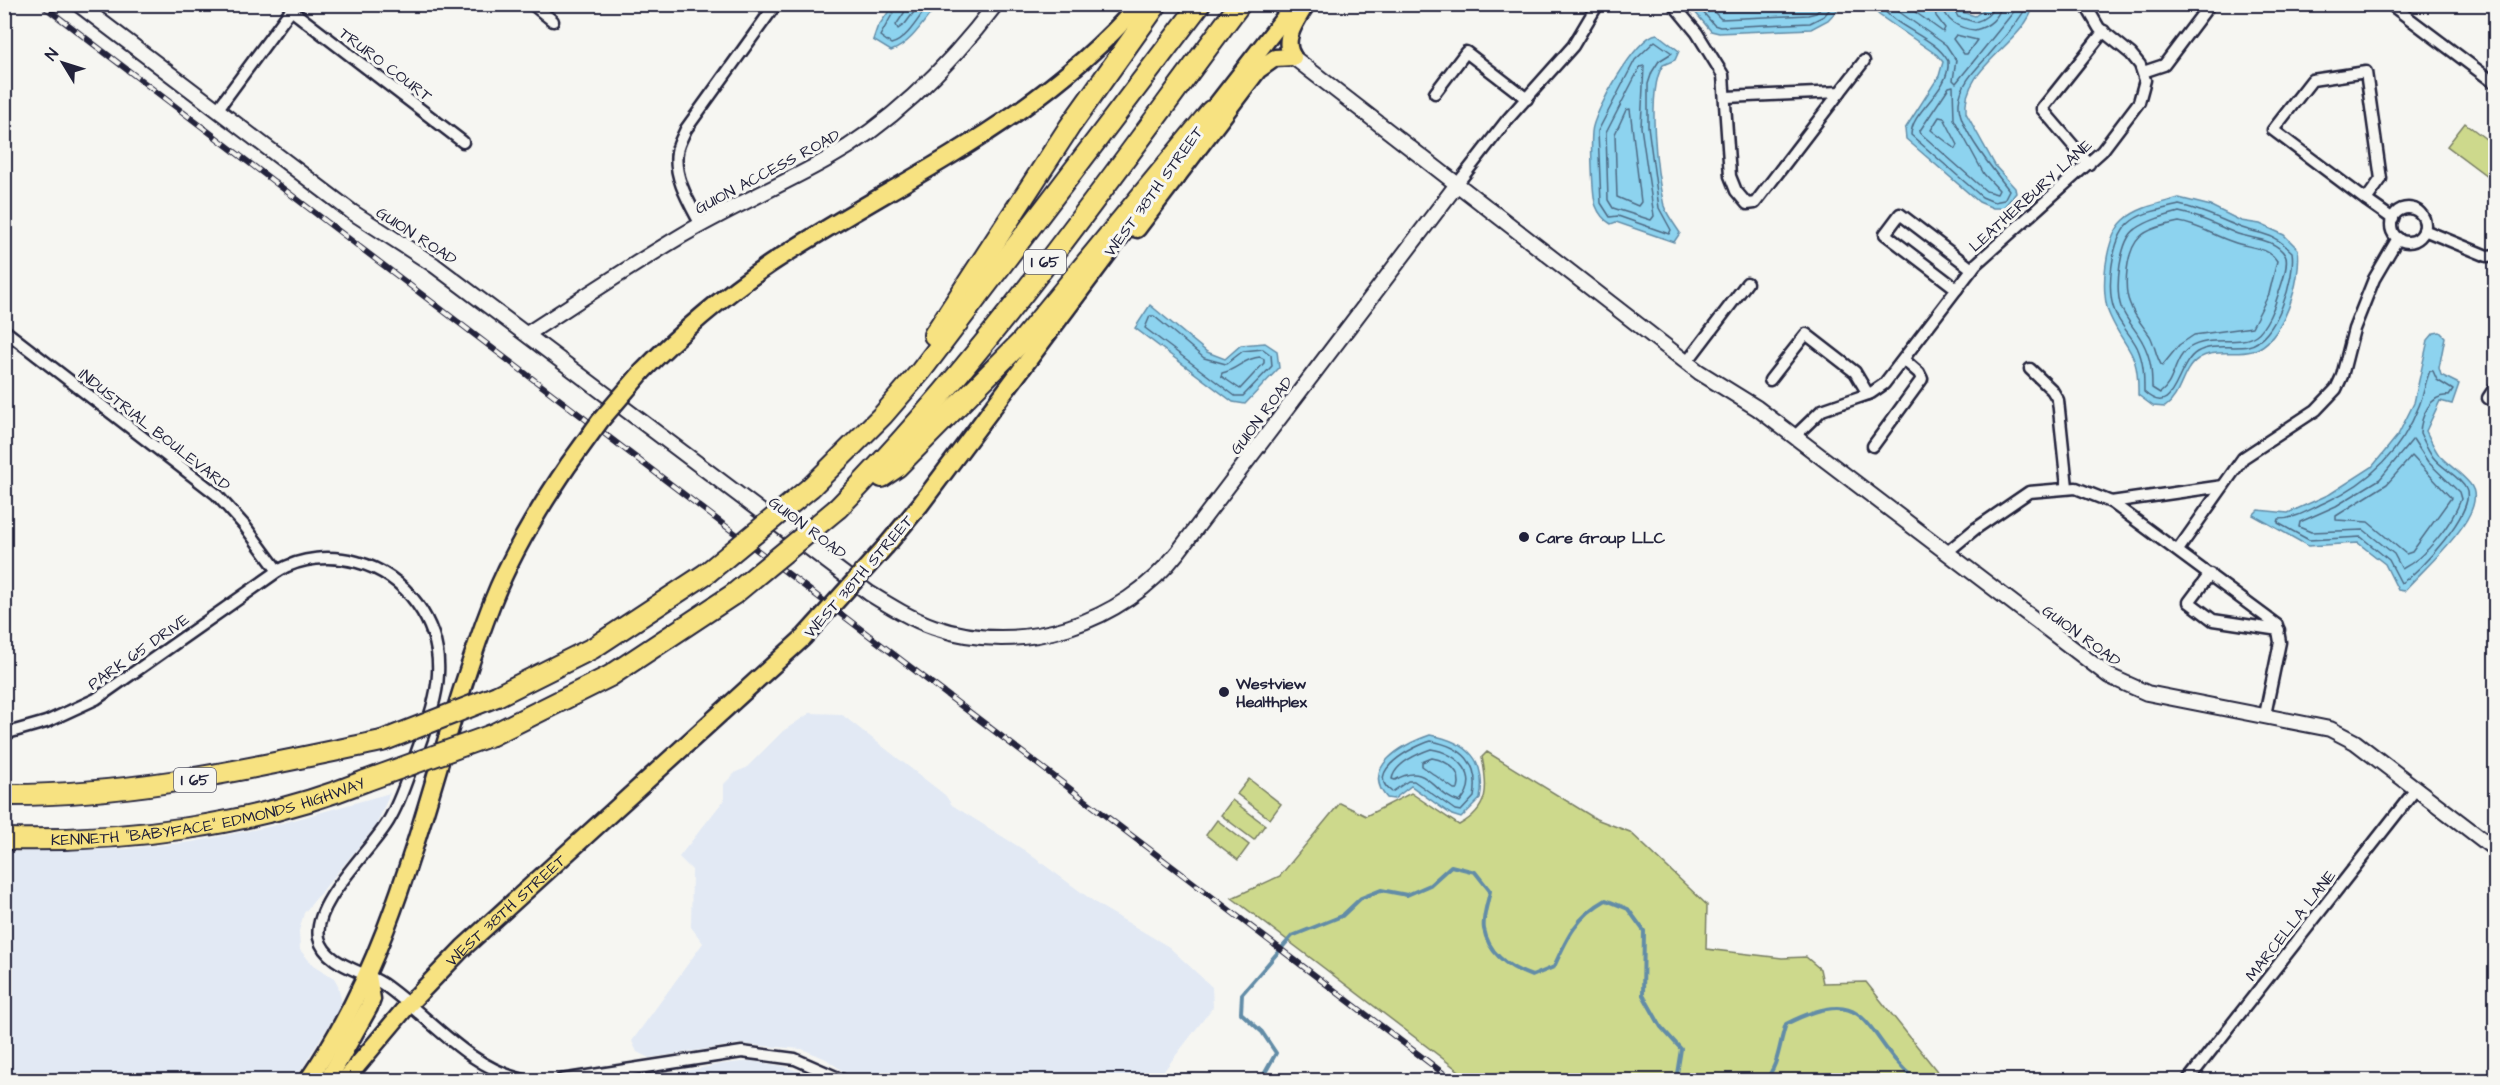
<svg xmlns="http://www.w3.org/2000/svg" width="2500" height="1085" font-family="'Architects Daughter',sans-serif">
<rect width="100%" height="100%" fill="#f6f6f2"/>
<filter id="ink" filterUnits="userSpaceOnUse"><feTurbulence type="fractalNoise" baseFrequency=".0167" numOctaves="2"/><feDisplacementMap in="SourceGraphic" scale="12" xChannelSelector="R" yChannelSelector="G"/><feConvolveMatrix kernelMatrix="1 2 1 2 8 2 1 2 1" color-interpolation-filters="sRGB"/></filter>
<g filter="url(#ink)">
<g fill="#e2e9f4">
<polygon points="810,713 841,714 945,795 952,805 1024,850 1100,906 1169,947 1212,987 1213,1007 1157,1080 855,1080 826,1059 802,1049 740,1044 649,1058 637,1052 632,1041 703,943 691,927 692,870 679,857 724,800 724,784 736,772 746,768 783,731"/>
<polygon points="390,793 376,826 304,913 299,931 300,950 313,965 334,978 338,985 342,1004 295,1080 5,1080 5,852 123,849 192,842 272,826"/>
<polygon points="751,1061 783,1066 823,1080 639,1080 722,1064"/>
</g>
<g fill="#cdd98c" stroke="#787e64" stroke-width="1.5">
<polygon points="2465,123 2495,146 2495,182 2447,146"/>
<path d="M1487,752L1596,819L1630,832L1707,905L1706,949L1782,958L1806,957L1820,969L1823,983L1866,982L1944,1080H1471L1232,898L1280,876L1340,803L1366,816L1411,793L1459,825C1490,808 1488,787 1482,757Z"/>
<polygon points="1249,779 1281,804 1270,819 1237,794"/>
<polygon points="1232,800 1265,825 1254,840 1221,815"/>
<polygon points="1217,820 1249,845 1238,860 1206,835"/>
</g>
<g fill="#8dd3ef" stroke="#628ca7" stroke-width="1.5">
<path d="M894,4L937,5C924,21 911,44 891,51L873,40L877,28Z"/>
<polygon points="1799,4 1842,5 1828,20 1811,29 1719,33 1711,31 1689,5"/>
<path d="M1870,5H1955L1962,12L1975,16L1990,5H2034C2023,45 1961,67 1966,113L1996,167L2015,188L2016,193L2003,208H1993L1979,202L1906,139L1905,129L1939,76L1943,62L1937,55L1879,15Z"/>
<path d="M1657,34L1679,51L1675,60L1663,65C1646,90 1657,175 1664,206C1667,215 1675,225 1680,233L1674,242L1616,222L1611,224C1604,220 1599,214 1596,206C1592,196 1591,144 1592,132C1593,113 1637,35 1657,34Z"/>
<path d="M2179,198L2211,206L2241,221L2260,224L2284,235L2298,249C2302,279 2284,342 2252,351C2235,356 2213,348 2198,359C2181,370 2182,395 2165,407L2153,406L2138,395C2139,349 2126,352 2110,316C2099,293 2105,237 2124,220C2138,207 2162,203 2179,198Z"/>
<polygon points="1150,305 1207,352 1225,359 1241,345 1265,343 1277,351 1279,368 1245,404 1233,402 1135,328"/>
<path d="M2440,332L2445,337L2439,368L2441,375L2459,384L2452,404L2440,401L2426,431C2430,439 2434,448 2439,455C2448,465 2461,473 2470,484C2493,512 2420,571 2404,591L2398,590L2385,564L2358,543L2308,546L2253,515L2258,510L2288,513L2330,494L2372,467L2398,435L2414,403L2428,340L2434,333Z"/>
<path d="M1430,735C1467,742 1487,759 1480,799L1461,818L1452,815L1411,786L1394,799L1387,798C1360,767 1404,744 1430,735Z"/>
</g>
<g fill="none" stroke-linecap="round" stroke-linejoin="round">
<g stroke="#4d6983" stroke-width="1.5">
<path d="M898,4L880,36L891,44C907,40 919,17 929,4"/>
<polyline points="906,4 904,13 896,25 898,29 905,24 920,4"/>
<polyline points="1696,4 1714,25 1720,27 1810,23 1824,16 1834,4"/>
<polyline points="1706,4 1721,19 1808,15 1816,13 1824,4"/>
<polyline points="1718,4 1724,10 1812,4"/>
<path d="M1879,4C1896,29 1934,36 1948,61C1951,91 1911,110 1911,135L1982,197L1994,202L2004,200L2009,190C1995,172 1957,127 1959,103C1960,84 1976,69 1988,56C2002,39 2018,24 2028,4"/>
<polyline points="1888,4 1946,45 1956,60 1953,80 1956,83 2020,4"/>
<polyline points="1904,4 1943,32 1945,28 1936,16 1934,4"/>
<path d="M1943,4C1944,21 1960,29 1975,30C1988,27 2000,18 2001,4"/>
<path d="M1951,4L1958,17L1975,22C1983,20 1993,14 1993,4"/>
<polygon points="1956,35 1977,40 1967,54 1964,54 1953,39"/>
<polygon points="1655,41 1672,53 1659,61 1652,72 1648,84 1648,126 1659,208 1671,230 1669,234 1618,216 1610,217 1601,203 1598,131 1635,60"/>
<polygon points="1644,66 1641,127 1654,216 1651,220 1613,208 1608,200 1606,133 1640,67"/>
<polygon points="1953,86 1954,119 1984,174 1999,190 1997,194 1986,191 1919,132 1949,87"/>
<polygon points="1630,109 1641,202 1638,206 1617,197 1615,134 1626,110"/>
<polygon points="1939,117 1944,118 1958,145 1956,149 1931,130"/>
<path d="M2179,205C2200,209 2217,218 2237,226C2261,236 2270,230 2292,252C2296,277 2276,341 2248,346C2232,349 2212,343 2197,352C2175,365 2176,421 2144,392C2144,376 2144,362 2137,347C2131,335 2120,325 2115,312C2106,291 2111,241 2128,224C2140,212 2163,209 2179,205Z"/>
<path d="M2179,212C2200,216 2216,225 2235,233C2250,239 2275,238 2285,255C2290,263 2281,286 2278,295C2275,306 2266,328 2256,335C2239,347 2210,334 2189,348C2173,359 2175,383 2160,393L2152,388C2152,372 2151,358 2143,343C2137,331 2126,320 2121,307C2115,289 2119,240 2136,229C2149,220 2164,216 2179,212Z"/>
<path d="M2179,222C2199,225 2214,236 2233,242C2248,248 2268,246 2277,261L2269,294L2252,327L2194,335L2179,345L2162,366C2156,358 2155,345 2150,336C2143,326 2134,316 2130,304C2123,288 2126,250 2140,237C2149,228 2167,225 2179,222Z"/>
<polygon points="1150,316 1154,316 1204,358 1226,364 1243,351 1263,349 1271,355 1272,366 1243,396 1235,396 1145,328"/>
<path d="M1260,357L1264,359V363L1240,389L1221,376L1222,373C1237,370 1244,358 1260,357Z"/>
<path d="M2430,371H2433L2437,380L2453,390L2449,396C2430,394 2421,416 2420,433C2424,441 2428,450 2433,457C2442,469 2460,476 2466,489C2477,510 2418,574 2401,583L2389,560L2361,537L2309,540L2278,523L2279,519C2296,519 2310,509 2326,502C2370,482 2401,452 2419,406C2424,394 2425,382 2430,371Z"/>
<path d="M2413,439L2428,462L2459,492L2461,499C2452,524 2426,557 2402,569L2394,554L2364,530L2311,532L2299,527L2300,522L2336,506L2380,479Z"/>
<polygon points="2412,456 2451,498 2412,552 2406,554 2368,522 2336,520 2336,516 2387,484"/>
<path d="M1431,741C1463,747 1480,763 1474,797L1461,811L1455,810L1414,781H1408L1392,792C1363,772 1414,746 1431,741Z"/>
<path d="M1431,749C1458,753 1482,776 1460,802C1433,796 1429,760 1395,780L1392,779C1395,763 1417,754 1431,749Z"/>
<path d="M1432,758C1448,761 1463,771 1458,789H1454L1422,766V762Z"/>
</g>
<g stroke="#628ca7" stroke-width="4">
<path d="M1261,1080L1276,1053L1262,1032L1241,1013L1242,994L1292,936L1342,916L1361,898L1381,890L1407,895L1430,885L1451,866L1475,872L1490,891C1488,902 1482,918 1484,929C1489,955 1509,968 1532,976L1554,967C1567,937 1577,916 1606,900L1628,909L1644,931L1643,995L1661,1027L1681,1049L1676,1080"/>
<path d="M1765,1080C1779,1066 1779,1043 1786,1024C1874,979 1862,1038 1916,1080"/>
</g>
<defs>
<g id="minor">
<polyline points="532,4 553,21"/>
<polyline points="1673,4 1697,33 1723,75 1730,176 1736,191 1747,204 1755,203 1840,92"/>
<polyline points="2390,4 2496,84"/>
<polyline points="291,10 463,142"/>
<polyline points="2143,72 2164,65 2210,4"/>
<polygon points="2366,72 2381,179 2366,200 2273,130 2312,80"/>
<polyline points="1435,93 1466,52 1527,99"/>
<polyline points="1726,97 1840,92 1864,61"/>
<polyline points="217,110 293,7"/>
<polyline points="2089,164 2042,109 2104,31"/>
<polyline points="1458,183 1507,120 1573,46 1598,4"/>
<polyline points="2366,200 2393,219"/>
<circle cx="2408" cy="225" r="17"/>
<path d="M701,225C690,204 673,177 677,152C678,144 683,136 686,129L776,4"/>
<polyline points="2424,230 2487,256 2496,255"/>
<polyline points="1957,289 1885,234 1900,214 1972,269"/>
<polyline points="4,330 216,494 244,525 278,571"/>
<polyline points="1687,362 1747,283"/>
<polyline points="2030,369 2052,390 2058,400 2067,487"/>
<polyline points="1770,380 1806,334 1855,372 1868,394"/>
<polyline points="2496,386 2488,398 2496,403"/>
<polyline points="1794,437 1822,410 1871,393 1884,384 1976,264 2102,151 2139,102 2145,80 2140,65 2131,54 2099,28 2085,4"/>
<polyline points="1873,446 1922,379 1919,373 1904,360"/>
<polyline points="2111,502 2277,625 2280,642 2265,715"/>
<polyline points="2178,550 2243,458 2316,410 2336,389 2342,376 2354,329 2374,279 2398,238"/>
<polyline points="1946,553 1975,529 2029,492 2076,488 2111,502 2223,486"/>
<polyline points="2210,574 2189,602 2213,620 2279,630"/>
<path d="M4,734L46,722L96,699L278,571C301,557 331,555 357,562C406,575 441,623 438,674C437,702 424,731 415,757C407,778 401,800 389,820C372,850 312,903 319,938C325,965 364,971 383,984C430,1017 467,1067 524,1080"/>
<polyline points="561,1080 742,1052 795,1059 843,1080"/>
<polyline points="2188,1080 2416,789"/>
</g>
<g id="tertiary">
<path d="M78,4L352,212L434,265L869,593C890,606 911,619 934,627C1021,657 1122,624 1178,552L1458,183"/>
<polyline points="1293,57 1699,372 1757,408 2109,676 2147,693 2330,729 2355,742 2496,850"/>
<path d="M527,334C578,301 629,267 681,236C728,208 778,187 826,160C894,122 949,66 996,4"/>
</g>
<g id="primary">
<path d="M1293,57C1281,40 1296,21 1305,6"/>
<polyline points="1204,121 1295,4"/>
<polyline points="1137,229 1258,70 1275,58 1293,57"/>
<path d="M642,372C681,332 723,296 770,264C899,179 1035,124 1139,4"/>
<polyline points="886,546 920,505 1139,212"/>
<path d="M308,1080C407,937 430,763 492,603C511,554 539,508 569,464"/>
<polyline points="328,1080 369,1007 372,999 368,976"/>
<path id="s1" d="M345,1080L408,1005L463,948L803,638"/>
</g>
<g id="motorway">
<polyline points="934,335 1070,126 1157,4"/>
<polyline points="882,477 897,467 1021,342 1211,111"/>
<polyline points="811,487 883,415 921,371 1200,4"/>
<path d="M838,508C988,355 1111,176 1240,4"/>
<polyline points="497,696 593,648 707,573"/>
<polyline points="492,735 610,676 734,594"/>
<path d="M4,795C135,796 255,767 382,741"/>
<path id="s2" d="M4,839C125,842 253,826 365,781"/>
</g>
</defs>
<use href="#minor" stroke="#22223b" stroke-width="15"/>
<use href="#tertiary" stroke="#22223b" stroke-width="18"/>
<use href="#primary" stroke="#22223b" stroke-width="21"/>
<use href="#motorway" stroke="#22223b" stroke-width="24"/>
<use href="#minor" stroke="#f6f6f2" stroke-width="10"/>
<use href="#tertiary" stroke="#f6f6f2" stroke-width="14"/>
<use href="#primary" stroke="#f7e281" stroke-width="16"/>
<use href="#motorway" stroke="#f7e281" stroke-width="20"/>
<defs>
<polyline id="rail" points="41,4 1452,1080"/>
</defs>
<use href="#rail" stroke="#22223b" stroke-width="6"/>
<use href="#rail" stroke="#f6f6f2" stroke-width="4" stroke-dasharray="11" stroke-linecap="butt"/>
<defs>
<g id="primary-bridge">
<polyline points="569,464 600,421 642,372"/>
<polyline points="803,638 886,546"/>
</g>
<g id="motorway-bridge">
<polyline points="707,573 811,487"/>
<polyline points="734,594 838,508"/>
<polyline points="382,741 497,696"/>
<polyline points="365,781 492,735"/>
</g>
</defs>
<use href="#primary-bridge" stroke="#22223b" stroke-width="21" stroke-linecap="butt"/>
<use href="#motorway-bridge" stroke="#22223b" stroke-width="24" stroke-linecap="butt"/>
<use href="#primary-bridge" stroke="#f7e281" stroke-width="16"/>
<use href="#motorway-bridge" stroke="#f7e281" stroke-width="20"/>
</g>
</g>
<g fill="#22223b" stroke="#f6f6f2" stroke-width="2">
<circle cx="1524" cy="537" r="6"/>
<circle cx="1224" cy="692" r="6"/>
</g>
<g text-anchor="middle" stroke-width="6" stroke-linejoin="round" paint-order="stroke">
<g fill="#f6f6f2" stroke="#626272" stroke-width="1.5">
<rect x="1024" y="250" width="42" height="24" rx="4.5"/>
<rect x="174" y="768" width="42" height="24" rx="4.5"/>
</g>
<g font-size="15" font-weight="bold" fill="#22223b">
<text x="1045" y="267">I 65</text>
<text x="195" y="785">I 65</text>
</g>
<g font-size="16" fill="#22223b" stroke="#f6f6f2">
<text transform="translate(386 64) rotate(37)" y="6">TRURO COURT</text>
<text transform="translate(767 171) rotate(-28)" y="6">GUION ACCESS ROAD</text>
<text transform="translate(1153 191) rotate(-54)" y="6">WEST 38TH STREET</text>
<text transform="translate(2030 195) rotate(-42)" y="6">LEATHERBURY LANE</text>
<text transform="translate(417 235) rotate(33)" y="6">GUION ROAD</text>
<text transform="translate(1261 415) rotate(-53)" y="6">GUION ROAD</text>
<text transform="translate(155 429) rotate(38)" y="6">INDUSTRIAL BOULEVARD</text>
<text transform="translate(808 527) rotate(37)" y="6">GUION ROAD</text>
<text transform="translate(858 576) rotate(-49)" y="6">WEST 38TH STREET</text>
<text transform="translate(2082 635) rotate(36)" y="6">GUION ROAD</text>
<text transform="translate(138 651) rotate(-35)" y="6">PARK 65 DRIVE</text>
<text dy="6" stroke="none"><textPath href="#s2" startOffset="207">KENNETH "BABYFACE" EDMONDS HIGHWAY</textPath></text>
<text dy="6" stroke="none"><textPath href="#s1" startOffset="234">WEST 38TH STREET</textPath></text>
<text transform="translate(2290 925) rotate(-52)" y="6">MARCELLA LANE</text>
</g>
<g font-size="16" font-weight="bold" fill="#22223b" stroke="#f6f6f2" text-anchor="start">
<text x="1536" y="543">Care Group LLC</text>
<text x="1236" y="689">Westview<tspan x="1236" dy="18">Healthplex</tspan></text>
</g>
</g>
<rect width="2500" height="1085" fill="none" stroke="#f6f6f2" stroke-width="24"/>
<rect x="12" y="12" width="2476" height="1061" fill="none" stroke="#22223b" stroke-width="2" filter="url(#ink)"/>
<g transform="translate(63 63) rotate(308)" stroke="#f6f6f2" stroke-width="4.5" paint-order="stroke">
<path d="M0-4.5L10 22L0 15L-10 22Z" fill="#22223b"/>
<text y="-9" font-size="16" font-weight="bold" text-anchor="middle" fill="#22223b">N</text>
</g>
</svg>
